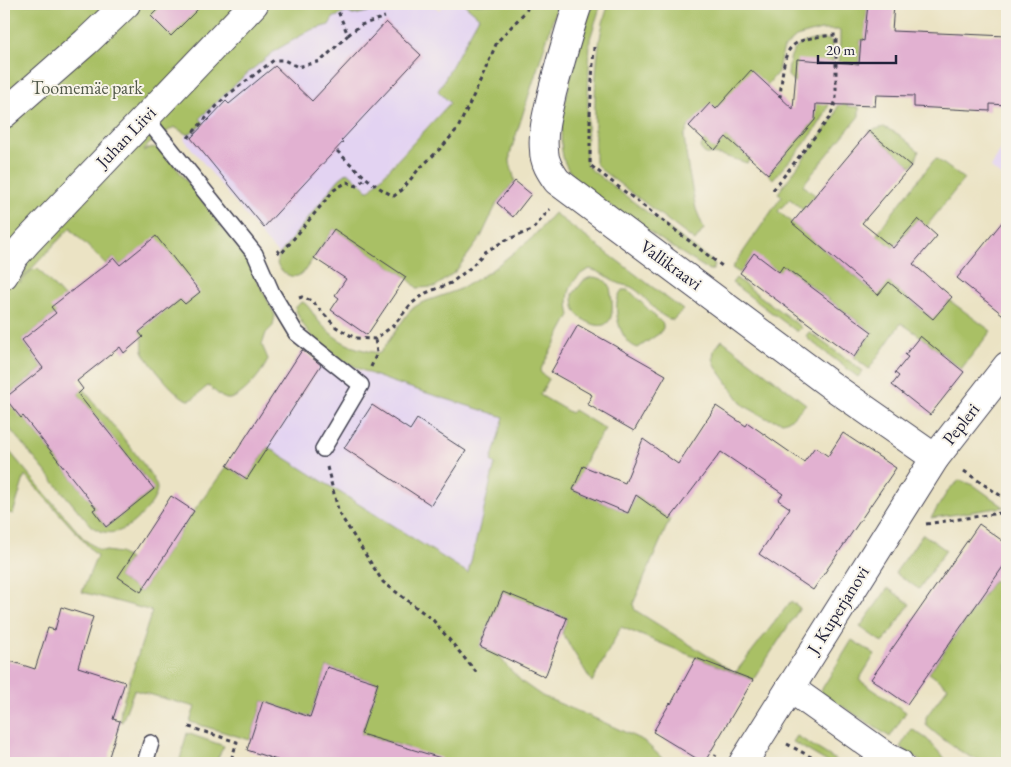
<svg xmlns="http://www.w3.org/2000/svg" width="1011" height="767" font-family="'EB Garamond',serif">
<rect width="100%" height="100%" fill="#f7f3e8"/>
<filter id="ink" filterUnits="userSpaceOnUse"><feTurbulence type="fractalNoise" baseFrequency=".02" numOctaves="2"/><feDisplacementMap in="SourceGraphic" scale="10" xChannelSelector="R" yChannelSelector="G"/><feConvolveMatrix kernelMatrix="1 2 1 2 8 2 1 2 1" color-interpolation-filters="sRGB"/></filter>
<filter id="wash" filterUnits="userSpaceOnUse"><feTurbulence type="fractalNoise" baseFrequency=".0096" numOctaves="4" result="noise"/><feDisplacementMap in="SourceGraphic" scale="20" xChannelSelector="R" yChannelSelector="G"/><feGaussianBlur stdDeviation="1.12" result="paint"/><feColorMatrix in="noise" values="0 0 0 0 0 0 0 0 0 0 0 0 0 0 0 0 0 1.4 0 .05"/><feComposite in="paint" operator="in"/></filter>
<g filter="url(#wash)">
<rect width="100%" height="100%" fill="#ebe3c4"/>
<g fill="#e3d3f2">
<polygon points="375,4 432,4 439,10 445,4 464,4 479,17 438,91 450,102 368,191 348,173 339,179 279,255 262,236 184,139 187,130 225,92 287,37 353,9"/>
<polygon points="1007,137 1007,181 991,168"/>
<polygon points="337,357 358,370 386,380 504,417 491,461 495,464 469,573 268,447 323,362"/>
</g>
<g fill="#a9c065" stroke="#667150">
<path d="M4,4H406L353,15L347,12L333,18L329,25L311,30L276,50L243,77L200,118L204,123L188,135L174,127L149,144L143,151C158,143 161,150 172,162L247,260L275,315L273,326L266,333L262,345L268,359C265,370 240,401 227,399C220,398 214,389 208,386C203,389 195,399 190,400C179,401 149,363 144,353C140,345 146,342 139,332L180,299L185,304L199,292L156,237L120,265L114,258L106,264L72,231L71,227L21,280L20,283L32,270L38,269L64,297L56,313L22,340L43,368L5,398L23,416L96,508L93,510L106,527L154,489L78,394L83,389C95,404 157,476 157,488C157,502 140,517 130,525C117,535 104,535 91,526L4,422Z"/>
<path d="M464,4H558L510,154V162L515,181L497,203L481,237L456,271L435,287L417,288L406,277L334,229L303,273C293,281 283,274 277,264L279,255L339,179L348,172L369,191L450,103L438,91L479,17Z"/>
<path d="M592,4H601L590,39L586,157L587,166L594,172L713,262L715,265L713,270H709C680,253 653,234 626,216C610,205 592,196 579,182C572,175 565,167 563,157C554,117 581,44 592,4Z"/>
<path d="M609,4H868L865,41L861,40L859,64L848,87L847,106L859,107V116L803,185L857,230L849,249L790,199L778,211L877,295L888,282L929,316L935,308L940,311L949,300L991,331L961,369L920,336L901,323L869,369L854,357L872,332L784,266L779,272L754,254L740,273L732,268L782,196L778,193L834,117L839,103L840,31L838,30H821L796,37L784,48L780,61L778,72L767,85L716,109L710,104L689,126L684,136L688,168L696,209L704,229L695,241L604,172L595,163C595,117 592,46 609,4Z"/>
<path d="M821,39L830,40L832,43C832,59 835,82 831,97C823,129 794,155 773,179L768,174L815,120L795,83L788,76C789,50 795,42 821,39Z"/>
<polygon points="884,127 898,134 919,151 916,160 911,166 869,131"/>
<polygon points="726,137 751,159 747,163 721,155 705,154 700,148 705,140 715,149"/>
<polygon points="937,159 964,179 926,227 917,219 893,248 886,242 867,264 861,259 886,221 934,160"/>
<path d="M554,213L683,310L673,320C656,317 647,296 633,288C629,285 623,286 618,283C609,278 601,272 590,269C570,277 565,296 570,315L542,367L540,371L542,374L549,379L540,395L571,413L574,410L605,429L589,453L573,490L628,513L636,495L670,519L633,604L635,610L735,673L791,601L800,608L753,680C709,663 665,645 621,627L592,682L562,633L567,618L503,592L480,646L500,656L505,664L522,682L542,696L601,721L644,741L664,760L662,763H404L409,748L361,734L378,683L327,667L310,717L263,701L250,740L190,722L195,707L134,690L122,722L120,721L121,708L152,611L82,592L97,556L25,475L13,514L4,511V445L84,539L99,550L120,553L129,559L118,577L141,592L194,511L227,466L247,479L268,447L468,573L495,464L491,461L504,417C479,409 455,402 430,394C383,379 314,361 295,308L300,303L303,302C309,306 312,312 316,318C335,341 351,349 380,353L411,309L421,303L458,290L489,272L532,238Z"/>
<path d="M591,277C598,277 605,279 609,285C611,289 611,296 612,301C614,322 606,332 586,321C574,314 573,306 573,294L584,280Z"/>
<polygon points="736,278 796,323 801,328 798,331 796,331 732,283"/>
<path d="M622,290H627L632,293L663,324V328L660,333L638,348C619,343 610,304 622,290Z"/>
<polygon points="809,332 863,371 858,377 808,339 806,336"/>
<polygon points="722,340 806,404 791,419 783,422 766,418 743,405 716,367 713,358 714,350"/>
<polygon points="960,480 975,486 1004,507 931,518 949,489"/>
<polygon points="923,534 946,550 919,589 895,573"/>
<path d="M994,580L1007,589V763C1002,763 996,764 991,763C968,760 943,740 926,725V717L948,687L929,673Z"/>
<polygon points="888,588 910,604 883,643 860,627"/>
<polygon points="852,640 875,654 859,680 906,712 890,737 820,692"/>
<polygon points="912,729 927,739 949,763 923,763 900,747"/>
<polygon points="187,733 224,746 215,763 179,763"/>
<polygon points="797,736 841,763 829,763 793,742"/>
</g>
<g id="blocks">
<g fill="#e2b1d1">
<polygon points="163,4 203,4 171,36 151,16"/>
<polygon points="868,4 894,4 892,31 1007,36 1007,105 990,104 990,111 914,107 914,96 876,95 875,106 816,104 815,120 768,174 726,137 715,150 689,126 710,103 716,109 751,70 793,109 797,59 859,64 861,40 864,41"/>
<polygon points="386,22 421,55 341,141 343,142 264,227 191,138 226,101 229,104 275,66 312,101"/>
<polygon points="869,131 911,166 862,223 893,248 918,219 937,236 913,264 952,297 933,319 889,282 878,295 792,223"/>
<polygon points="515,181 531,194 513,217 497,203"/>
<polygon points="1007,216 1007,318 957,278"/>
<polygon points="334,229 406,277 367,335 331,310 339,298 335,295 346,279 314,258"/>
<polygon points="156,236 200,292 185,304 180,299 139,332 143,337 124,353 120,347 77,381 83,389 78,394 154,489 106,527 93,510 96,508 23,416 21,418 5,398 43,368 22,340 56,313 51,307 114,258 120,265"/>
<polygon points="754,253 779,272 783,266 872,332 854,357 740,273"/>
<polygon points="578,325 666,375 634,431 587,404 592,395 551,372"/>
<polygon points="920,336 964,372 930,415 892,385 899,376 895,373 908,357 905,355"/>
<polygon points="302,350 321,365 247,479 227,466"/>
<polygon points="372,405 410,430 417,419 466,451 431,505 344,448"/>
<polygon points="716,406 746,426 748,423 804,462 815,447 828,456 843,433 896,468 813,590 759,554 790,508 778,500 783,494 721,452 670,519 636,495 628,513 573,490 583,466 625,483 643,439 678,464"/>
<polygon points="171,496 194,511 141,592 118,577"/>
<polygon points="979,524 1007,544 1007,561 907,704 871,679"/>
<polygon points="503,592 567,618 545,677 480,646"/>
<polygon points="61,607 93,617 78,667 125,682 113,719 120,721 107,763 4,763 4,659 35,669 48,628 55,630"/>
<polygon points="696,658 753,680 704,763 653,732 670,703 671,704"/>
<polygon points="327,667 378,683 361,734 441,758 440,763 286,763 247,750 263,701 310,717"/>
</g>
</g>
</g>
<g filter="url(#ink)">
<use href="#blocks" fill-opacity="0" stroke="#403f50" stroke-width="1"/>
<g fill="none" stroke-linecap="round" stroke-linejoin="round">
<defs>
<g id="service">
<polyline points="145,117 255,254 272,293 296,333 361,385 323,449"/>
<polyline points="145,763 151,743"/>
</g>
<g id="minor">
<path d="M578,4C568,33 560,63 552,93C548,111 542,131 544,150C544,162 550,171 557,181L832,386L935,458"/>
<polyline points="4,114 86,42 126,4"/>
<polyline points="4,275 14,257 27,242 254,4"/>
<polyline points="790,688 887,757 899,763"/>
<polyline points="743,763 935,458 1007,366"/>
</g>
</defs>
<use href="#service" stroke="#403f50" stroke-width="18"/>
<use href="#minor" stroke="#403f50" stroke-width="30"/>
<g stroke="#403f50" stroke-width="3" stroke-dasharray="4 4" stroke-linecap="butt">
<polyline points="348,35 361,25 385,17"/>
<polyline points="594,47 590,114 590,165 722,266"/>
<polyline points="188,138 225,97 274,60 284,60 298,67 321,61 348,35 335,4"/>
<path d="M337,151C355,168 372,186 394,196L402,190L418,170L443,146L458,128L480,82L497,42L526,11L529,4"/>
<path d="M773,190L830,117L836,100V35C783,39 785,47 780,97"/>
<polyline points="277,250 281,254 334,190 347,182 356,186 366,178"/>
<polyline points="299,298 302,297 312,301 336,327 355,338 375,339 394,325 411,304 426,293 451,283 470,268 485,252 506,240 532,230 550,209"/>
<polyline points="371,367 377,353 375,339"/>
<polyline points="327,467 339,513 383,582 433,620 476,672"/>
<polyline points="964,471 1007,500"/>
<polyline points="926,524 1007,512"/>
<polyline points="189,727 237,742 230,763"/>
<polyline points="787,744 822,763"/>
<polyline points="711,763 716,755"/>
</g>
<use href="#service" stroke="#fff" stroke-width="15"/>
<use href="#minor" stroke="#fff" stroke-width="28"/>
</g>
</g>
<g text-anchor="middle" stroke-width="4" stroke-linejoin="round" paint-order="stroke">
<g font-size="18" fill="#51594a" stroke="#f7f3e8">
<text x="87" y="94">Toomemäe park</text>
</g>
<g font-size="18" fill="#22223b" stroke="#f7f3e8">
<text transform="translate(126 137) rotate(-46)" y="6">Juhan Liivi</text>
<text transform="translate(671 265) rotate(36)" y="6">Vallikraavi</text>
<text transform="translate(961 424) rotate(-52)" y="6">Pepleri</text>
<text transform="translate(838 610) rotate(-58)" y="6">J. Kuperjanovi</text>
</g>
</g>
<rect width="1011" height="767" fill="none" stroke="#f7f3e8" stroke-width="20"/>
<path d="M818 55v8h78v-8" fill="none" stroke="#22223b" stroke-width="2.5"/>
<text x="826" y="55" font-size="15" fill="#22223b" stroke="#f7f3e8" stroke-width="4" paint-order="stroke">20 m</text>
</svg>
